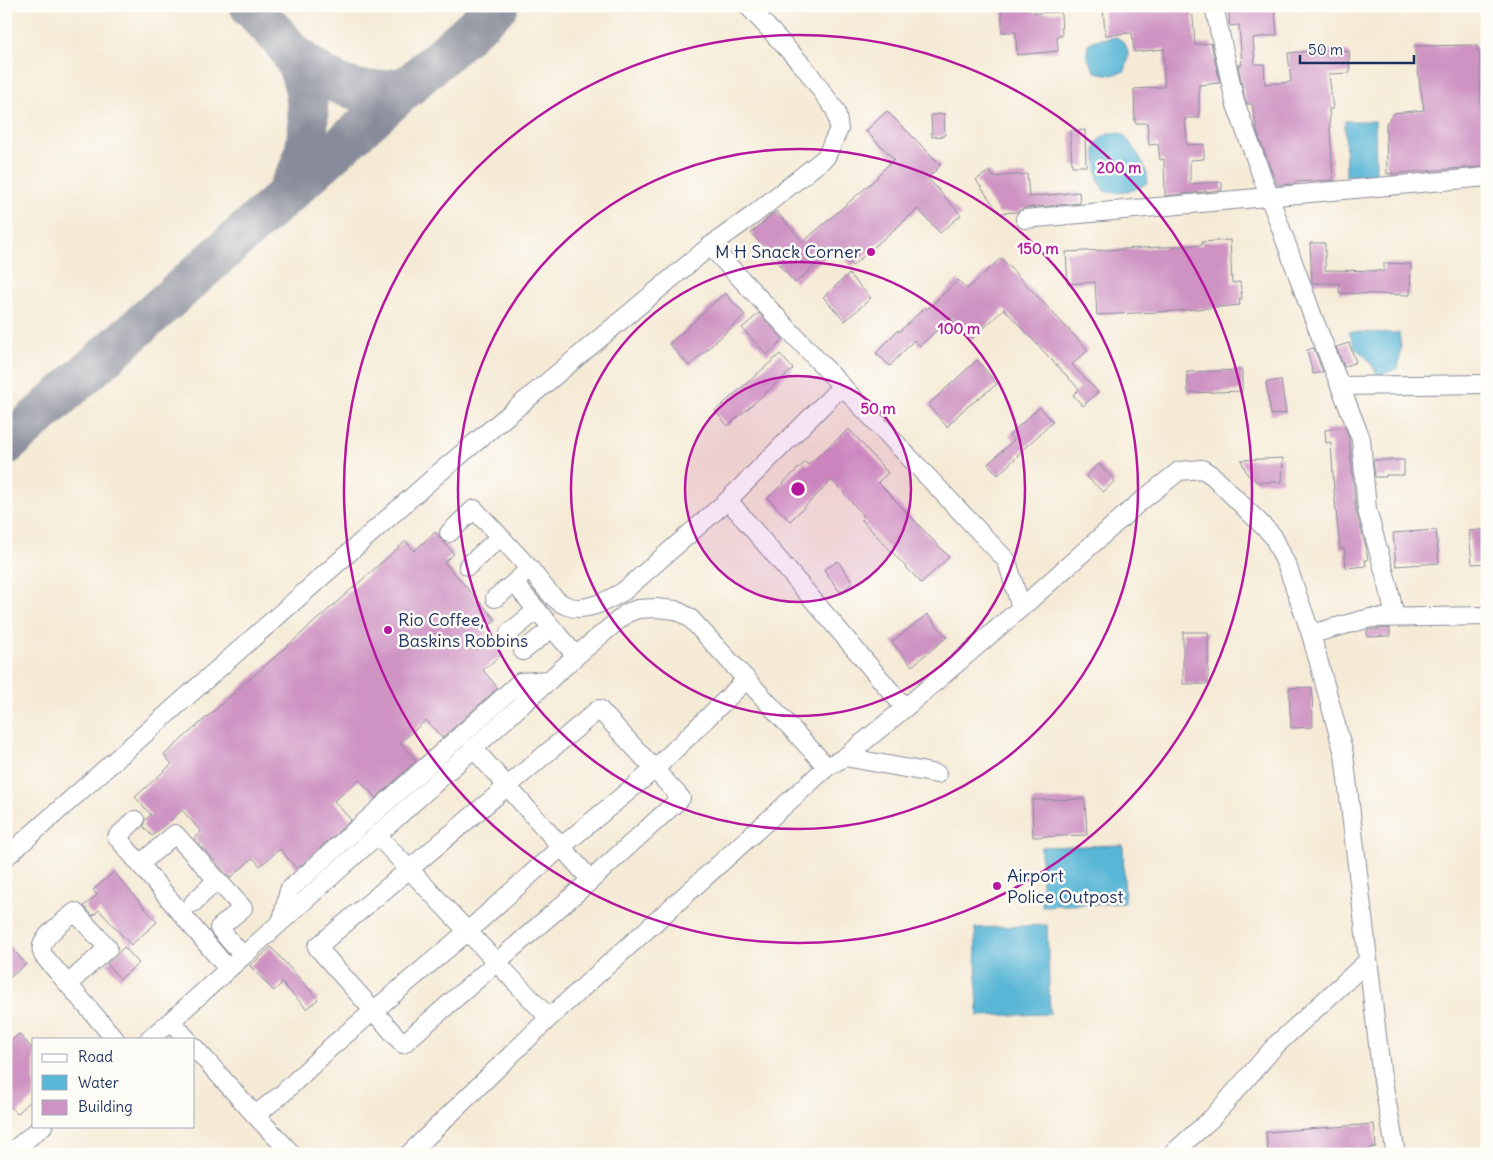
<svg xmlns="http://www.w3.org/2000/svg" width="1493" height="1160" font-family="Delius,sans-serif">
<rect width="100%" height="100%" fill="#fdfcf7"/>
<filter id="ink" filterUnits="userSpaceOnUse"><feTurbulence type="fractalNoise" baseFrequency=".02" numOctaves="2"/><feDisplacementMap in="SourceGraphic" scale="10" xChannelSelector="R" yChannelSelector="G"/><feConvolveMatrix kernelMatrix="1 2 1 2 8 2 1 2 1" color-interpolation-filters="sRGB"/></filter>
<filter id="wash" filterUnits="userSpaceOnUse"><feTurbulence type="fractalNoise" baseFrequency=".0096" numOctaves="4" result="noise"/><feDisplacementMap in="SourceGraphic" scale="20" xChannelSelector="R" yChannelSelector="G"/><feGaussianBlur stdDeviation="1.12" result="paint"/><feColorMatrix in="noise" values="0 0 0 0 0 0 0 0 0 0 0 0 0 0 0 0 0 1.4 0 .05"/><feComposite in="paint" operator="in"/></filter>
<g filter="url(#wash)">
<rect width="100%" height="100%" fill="#f5ead5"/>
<g fill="#58b6d6" stroke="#3a729a">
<path d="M1116,37C1131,44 1129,57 1125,71L1112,75L1095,72L1087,57L1088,44L1095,40Z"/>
<polygon points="1345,121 1375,121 1376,174 1346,176"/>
<path d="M1118,133L1123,134C1134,148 1147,164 1148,182C1136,192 1119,195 1104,191L1098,180L1095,151L1097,142L1102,137L1108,134Z"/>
<polygon points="1349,332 1399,333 1401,348 1398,368 1379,376 1366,357 1355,348"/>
<polygon points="1123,845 1125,903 1042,906 1041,847"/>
<polygon points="1047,925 1050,1014 978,1016 975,928"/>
</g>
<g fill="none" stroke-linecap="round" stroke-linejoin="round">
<g stroke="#888c9a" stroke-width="41">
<path d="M250,6C262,20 282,38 291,53C309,83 312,125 303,158C300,170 294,180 288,190"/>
<path d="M290,52C328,83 360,102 410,85"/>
<polyline points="6,445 498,6"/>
</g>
</g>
<g id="blocks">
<g fill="#ce93c2">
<polygon points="1002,6 1034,6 1034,13 1061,12 1062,36 1057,36 1058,51 1017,55 1016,32 1002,32"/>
<polygon points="1103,6 1192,6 1195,45 1211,43 1220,83 1199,85 1199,118 1185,118 1187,145 1204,144 1204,159 1190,160 1190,184 1222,182 1222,190 1165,196 1164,159 1160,160 1158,144 1149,145 1147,123 1135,123 1134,89 1164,87 1164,49 1134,52 1132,33 1105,35"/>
<polygon points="1228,6 1259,6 1259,12 1275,10 1277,35 1253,38 1255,64 1264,64 1265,84 1291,82 1288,53 1336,49 1336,52 1349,51 1350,73 1329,74 1333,109 1329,109 1333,180 1295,182 1295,184 1277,185 1258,135 1252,104 1247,104 1245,99 1238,65 1242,65 1239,25 1230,26"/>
<polygon points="1476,45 1480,56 1480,104 1487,109 1487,166 1387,174 1386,123 1394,113 1424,110 1414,46"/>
<polygon points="887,111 941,165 928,178 961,215 940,233 918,209 852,266 836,248 795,283 751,233 776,211 803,242 878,177 877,176 894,159 866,131"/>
<polygon points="944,114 945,136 932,137 931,115"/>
<polygon points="1085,130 1086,166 1072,166 1070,131"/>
<polygon points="989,171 993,177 1027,174 1029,197 1079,192 1080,203 1024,208 1018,212 999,213 976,180"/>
<polygon points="1230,240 1232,283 1240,282 1242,299 1239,299 1240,305 1176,311 1097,315 1095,282 1068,284 1066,252 1202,245 1202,242"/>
<polygon points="1310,243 1325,243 1325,270 1384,271 1384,263 1411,264 1410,295 1339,293 1339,283 1312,283"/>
<polygon points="1001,258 1088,350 1072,365 1098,392 1083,406 1073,395 1079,389 1004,309 972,339 951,317 920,346 914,340 890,366 876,353 898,330 899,332 925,307 927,309 958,280 967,289"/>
<polygon points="849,274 871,298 845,321 823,297"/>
<polygon points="725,293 745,315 689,366 669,344"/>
<polygon points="759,313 783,339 767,355 742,328"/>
<polygon points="1349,343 1356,362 1344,367 1336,347"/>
<polygon points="1314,348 1323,372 1313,374 1307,350"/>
<polygon points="780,354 793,369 728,426 715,411"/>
<polygon points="977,360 997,384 962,411 947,427 928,405"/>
<polygon points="1242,370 1242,391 1188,393 1187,372"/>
<polygon points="1281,380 1286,413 1271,415 1266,382"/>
<polygon points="1040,407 1053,422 1017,455 1018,456 998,475 988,464 1014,440 1009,435"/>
<polygon points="1345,427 1349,438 1356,511 1366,547 1368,560 1365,560 1366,566 1346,568 1344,548 1340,549 1334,491 1331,442 1326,443 1325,430"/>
<polygon points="849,429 888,473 878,482 949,557 921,583 861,519 864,516 832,480 790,521 768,498 805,462 808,465"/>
<polygon points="1283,458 1282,482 1257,482 1247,474 1241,460"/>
<polygon points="1373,460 1404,460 1404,475 1386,475 1386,477 1375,477"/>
<polygon points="1099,464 1115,481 1103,492 1086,476"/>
<polygon points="1487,529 1487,563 1472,564 1469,531"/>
<polygon points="1436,530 1439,563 1396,566 1393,533"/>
<polygon points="435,532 454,554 444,562 496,620 483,631 502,654 483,670 498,688 442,738 426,720 400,743 416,761 376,798 359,780 334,801 351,820 297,869 280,849 260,866 253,858 230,878 194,838 201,832 182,810 152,836 143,826 145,820 151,815 135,797 172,764 164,755 406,541 414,551"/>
<polygon points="838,561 853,583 840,592 824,570"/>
<polygon points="927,614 947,637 912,666 892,642"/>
<polygon points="1390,628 1390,636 1367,637 1367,630"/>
<rect x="1183" y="632" width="25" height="52"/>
<polygon points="1312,687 1313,727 1291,728 1289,688"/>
<polygon points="1085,799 1087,835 1033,837 1032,800"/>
<polygon points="114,872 157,922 131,945 99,910 93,916 84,906 97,895 93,890"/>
<polygon points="6,942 26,964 6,981"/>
<polygon points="124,947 139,963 120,979 107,964"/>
<polygon points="271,947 318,999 307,1009 282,983 274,991 250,966"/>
<polygon points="19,1034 34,1050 34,1098 17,1114 6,1102 6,1046"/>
<polygon points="1374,1124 1376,1147 1370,1148 1371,1154 1350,1154 1349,1150 1316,1152 1316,1154 1268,1154 1266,1132"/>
</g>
</g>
</g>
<g filter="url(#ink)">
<use href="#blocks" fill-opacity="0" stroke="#888c9a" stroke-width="1"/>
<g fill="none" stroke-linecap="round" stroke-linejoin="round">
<defs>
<g id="minor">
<polyline points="1214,6 1235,102 1313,317 1361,439 1367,510 1388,585 1395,617"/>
<polyline points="1025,219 1487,177"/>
<polyline points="1340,386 1487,384"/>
<polyline points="728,500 905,708"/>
<path d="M449,533L474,509C493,529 511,548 529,568C540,580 551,600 567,606C585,613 609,600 624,591L728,500L842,386"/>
<polyline points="468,566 500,537"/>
<polyline points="530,568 514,583 576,656"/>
<polyline points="495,598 514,583"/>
<polyline points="1021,608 1135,506 1179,471 1202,469 1213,476 1273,536 1288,568 1311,634"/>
<polyline points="509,633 537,610"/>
<polyline points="523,651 552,628"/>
<polygon points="599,709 681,798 591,880 403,1044 317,947"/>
<polyline points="473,748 591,880"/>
<polyline points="845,757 937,774"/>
<polyline points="135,820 117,837 228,969"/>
<polyline points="377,835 549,1018"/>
<polyline points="6,857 440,472 710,246 752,216 826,157 839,129 836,111 805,68 748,6"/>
<polyline points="140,864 175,834 243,908 219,928 243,956"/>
<polyline points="193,903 217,880"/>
<polyline points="282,920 289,890 520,682 549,680"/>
<path d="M68,984L108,948L75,912C64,922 35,939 43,955L115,1039"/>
<polyline points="149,1039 171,1021"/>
<polyline points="187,1039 171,1021 576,656 627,613 638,609 656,608 676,610 690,618 827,767"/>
<polyline points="194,1047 255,1115 292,1154"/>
<polyline points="255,1115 281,1095 332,1046 467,932 561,847 655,769 747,679"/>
<polyline points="9,1154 43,1126"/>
<polyline points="409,1154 549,1018 827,767 845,757 905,708 1021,608 1007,561 710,246"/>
<polyline points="1172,1154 1212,1118 1276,1045 1368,961"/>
<polyline points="1396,1154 1381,1070 1344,754 1311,634 1370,618 1487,616"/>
</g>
</defs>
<use href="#minor" stroke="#888c9a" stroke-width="20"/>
<use href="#minor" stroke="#fff" stroke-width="18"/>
</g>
</g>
<circle cx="798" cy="489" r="113" fill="#b5179e" fill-opacity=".12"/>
<g fill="none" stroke="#b5179e" stroke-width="2.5">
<circle cx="798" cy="489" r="113"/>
<circle cx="798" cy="489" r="227"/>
<circle cx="798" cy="489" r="340"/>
<circle cx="798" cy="489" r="454"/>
</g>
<g fill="#b5179e" stroke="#fdfcf7" stroke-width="2">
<circle cx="871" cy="252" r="5"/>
<circle cx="388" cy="630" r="5"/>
<circle cx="997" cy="886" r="5"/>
</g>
<g text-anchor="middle" stroke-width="5" stroke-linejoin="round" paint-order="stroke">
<g font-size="18" fill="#1b2f5e" stroke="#fdfcf7" text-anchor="start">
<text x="861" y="258" text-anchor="end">M H Snack Corner</text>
<text x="398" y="626">Rio Coffee,<tspan x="398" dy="21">Baskins Robbins</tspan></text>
<text x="1007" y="882">Airport<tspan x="1007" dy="21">Police Outpost</tspan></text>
</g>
</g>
<circle cx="798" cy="489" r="8" fill="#b5179e" stroke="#fdfcf7" stroke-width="2.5"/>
<g font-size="15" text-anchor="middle" font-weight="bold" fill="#b5179e" stroke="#fdfcf7" stroke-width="5" stroke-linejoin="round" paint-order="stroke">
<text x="1119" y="173">200 m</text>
<text x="1038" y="254">150 m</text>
<text x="959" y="334">100 m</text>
<text x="878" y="414">50 m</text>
</g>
<rect width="1493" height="1160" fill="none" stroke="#fdfcf7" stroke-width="25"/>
<rect x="32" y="1038" width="162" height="90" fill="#fdfcf7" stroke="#a3aaba"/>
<rect x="42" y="1054" width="25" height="8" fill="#ffffff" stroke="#a3aaba"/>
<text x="78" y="1062" font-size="15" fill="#1b2f5e">Road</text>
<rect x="42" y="1075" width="25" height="15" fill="#58b6d6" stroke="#a3aaba"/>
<text x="78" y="1088" font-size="15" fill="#1b2f5e">Water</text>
<rect x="42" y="1100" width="25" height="15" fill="#ce93c2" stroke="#a3aaba"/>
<text x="78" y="1112" font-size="15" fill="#1b2f5e">Building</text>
<path d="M1300 55v8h114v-8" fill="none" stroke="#1b2f5e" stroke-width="2.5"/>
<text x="1308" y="55" font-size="15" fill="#1b2f5e" stroke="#fdfcf7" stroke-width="4" paint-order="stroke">50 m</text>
</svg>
